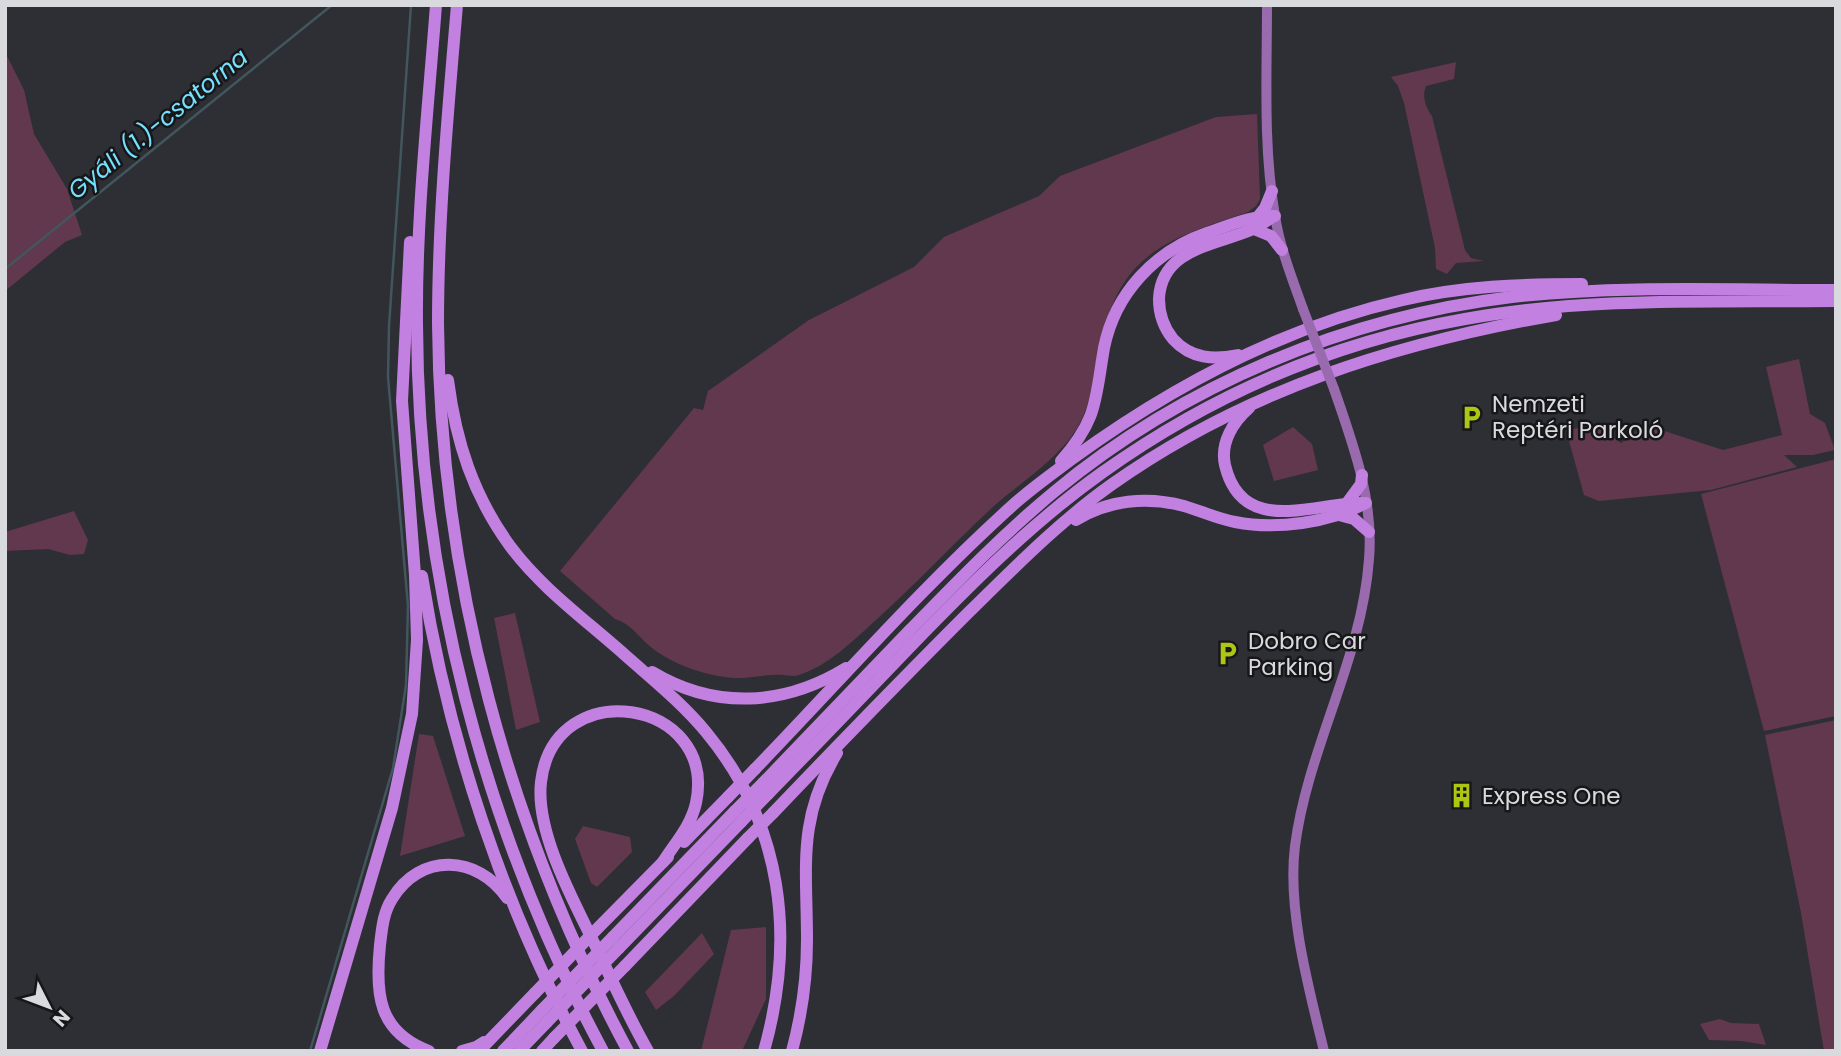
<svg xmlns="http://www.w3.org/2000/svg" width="1841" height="1056" font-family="Poppins,sans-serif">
<rect width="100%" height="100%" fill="#2e2e35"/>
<g fill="#61384e">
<polygon points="5,52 24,90 34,134 67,189 82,235 65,242 5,291"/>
<path d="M1456,62L1454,79L1426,86C1422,96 1425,107 1432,116L1465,250L1471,258L1484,261L1456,263L1447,274L1436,269L1435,248L1404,103L1398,86L1391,77Z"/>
<path d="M1257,114L1260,199L1256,206L1248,212C1163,241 1119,253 1099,350C1094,377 1091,406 1076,430C1056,461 1021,482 994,506C954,543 917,583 876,620C854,640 828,666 799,675C794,677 788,675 783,675C767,674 752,678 736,678C708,677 674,665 652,648C639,638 632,624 615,619L560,571L694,408L703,410L708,391L809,320L914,267L944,237L1039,196L1060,176L1216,117Z"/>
<polygon points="1799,359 1810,414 1825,423 1835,450 1813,455 1784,455 1797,467 1711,490 1599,501 1584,495 1566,430 1596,425 1621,443 1646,425 1723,450 1782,435 1766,367"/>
<polygon points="1293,427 1312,444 1318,470 1274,481 1263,445"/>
<polygon points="1836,459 1836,716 1764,731 1701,494"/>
<polygon points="74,511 88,540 84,554 70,555 48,549 5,551 5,532"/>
<polygon points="515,613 540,722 516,730 494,618"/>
<polygon points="1836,720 1836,1051 1824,1051 1801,913 1765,735"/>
<polygon points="419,734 433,736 465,836 400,856"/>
<polygon points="583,826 630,837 632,852 597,887 591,883 575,839"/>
<polygon points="766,927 766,999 742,1051 701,1051 731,930"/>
<polygon points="702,933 714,954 674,996 656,1010 645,992"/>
<polygon points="1720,1019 1731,1023 1759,1024 1766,1045 1741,1041 1709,1040 1700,1024"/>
</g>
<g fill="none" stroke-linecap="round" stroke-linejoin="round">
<g stroke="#41565d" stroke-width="2.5">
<polyline points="5,269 332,5"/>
<polyline points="310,1051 393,768 406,685 408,606 388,377 389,326 411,5"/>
</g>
<g stroke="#996aae" stroke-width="10">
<path d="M1267,5C1267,75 1263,147 1275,216C1280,248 1292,278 1303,309"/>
<path d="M1324,1051C1309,989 1287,910 1295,846C1308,747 1362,659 1369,559C1374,500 1353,444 1334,389"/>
</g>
<g stroke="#c280e1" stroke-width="12">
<path d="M436,5C428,111 416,217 417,324C418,577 483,828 603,1051"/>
<path d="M457,5C448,111 438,218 438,324C440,578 508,828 628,1051"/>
<polyline points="1257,218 1265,208 1272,191"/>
<polyline points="1254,229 1271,236 1282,250"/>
<path d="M1238,355C1214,360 1191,359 1173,339C1164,328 1159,313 1159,299C1161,248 1217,245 1253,229C1259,226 1265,222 1271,218"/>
<path d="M448,380C456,442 473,495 510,546C542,589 586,620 625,655C652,679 682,703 706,732C783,825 796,937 764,1051"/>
<path d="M1249,408C1233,422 1220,443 1225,465C1242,537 1313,503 1362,503"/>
<path d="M1061,461C1098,419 1095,400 1104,348C1115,293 1155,251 1207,233C1228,226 1252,215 1275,216"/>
<polyline points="1347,503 1361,484 1362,475"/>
<polyline points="1339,515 1354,519 1369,532"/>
<path d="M1076,520C1108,500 1147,496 1184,506C1201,511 1218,519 1235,522C1276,530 1329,523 1366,503"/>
<path d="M422,576C448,740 503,905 582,1051"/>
<path d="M652,672C715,710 784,706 846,668"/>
<path d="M755,769C840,681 922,587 1013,505C1032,488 1052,474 1072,459C1171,387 1283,327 1403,300C1461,286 1522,284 1582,284"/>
<path d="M763,783C812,732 861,681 910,630C956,583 1002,535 1054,492C1183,385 1346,317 1512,297C1619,285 1729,290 1836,290"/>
<path d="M768,794C814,747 860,699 906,651C967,588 1030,524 1103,472C1211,395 1334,342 1465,319C1587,297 1712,302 1836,301"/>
<path d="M773,813C838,745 903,678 969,612C1014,568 1059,522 1111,485C1245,390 1396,343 1556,315"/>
<polyline points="684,842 728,797"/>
<polyline points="592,934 668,857"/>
<polyline points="613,937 735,811"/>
<polyline points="619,948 741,822"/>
<polyline points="625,966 748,838"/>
<polyline points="320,1051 392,808 412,714 417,640 415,575 402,401 410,242"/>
<path d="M429,1051C378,1032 375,994 380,945C382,929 383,913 392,899C420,852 478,855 507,898"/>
<polyline points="462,1051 476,1047 484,1042"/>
<polyline points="479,1051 535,993"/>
<polyline points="503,1051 542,1010"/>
<polyline points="519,1051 547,1022"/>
<polyline points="542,1051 554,1038"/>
<path d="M648,1051C629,1018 614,985 598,951C576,905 535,834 541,782C554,672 718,699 696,803C691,826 675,843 663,862"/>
<path d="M792,1051C802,1014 807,977 807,940C807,867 797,819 837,753"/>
</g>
<polyline stroke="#996aae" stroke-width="10" points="1303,309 1334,389"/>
<g stroke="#c280e1" stroke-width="12">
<polyline points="728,797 755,769"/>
<polyline points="735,811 763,783"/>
<polyline points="741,822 768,794"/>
<polyline points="748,838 773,813"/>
<polyline points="535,993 592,934"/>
<polyline points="542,1010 613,937"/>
<polyline points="547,1022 619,948"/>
<polyline points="554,1038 625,966"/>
</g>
</g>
<defs>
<symbol id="parking-bare" viewBox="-9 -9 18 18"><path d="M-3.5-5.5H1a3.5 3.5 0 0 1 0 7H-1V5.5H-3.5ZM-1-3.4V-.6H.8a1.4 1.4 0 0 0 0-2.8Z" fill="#acc613" stroke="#17171a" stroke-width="2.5" paint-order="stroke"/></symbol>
<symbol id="building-bare" viewBox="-9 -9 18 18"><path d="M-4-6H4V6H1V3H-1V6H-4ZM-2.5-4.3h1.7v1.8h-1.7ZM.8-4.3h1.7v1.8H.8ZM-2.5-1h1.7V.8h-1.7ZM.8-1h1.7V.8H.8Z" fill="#acc613" stroke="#17171a" stroke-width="2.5" paint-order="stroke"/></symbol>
</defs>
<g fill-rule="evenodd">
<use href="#parking-bare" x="1454" y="400" width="35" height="35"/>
<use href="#parking-bare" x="1210" y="636" width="35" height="35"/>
<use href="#building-bare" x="1444" y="778" width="35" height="35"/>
</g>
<g text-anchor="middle" stroke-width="5" stroke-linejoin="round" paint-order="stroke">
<g font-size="23" fill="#d9dade" stroke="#17171a" text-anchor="start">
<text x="1492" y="412">Nemzeti<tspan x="1492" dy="26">Reptéri Parkoló</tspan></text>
<text x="1248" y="649">Dobro Car<tspan x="1248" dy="26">Parking</tspan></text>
<text x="1482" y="804">Express One</text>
</g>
<g font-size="24" font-style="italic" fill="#74e2ff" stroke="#17171a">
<text transform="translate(158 124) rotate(-39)" y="8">Gyáli (1.)-csatorna</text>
</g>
</g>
<rect width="1841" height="1056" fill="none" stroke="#d9dade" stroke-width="14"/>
<g transform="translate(49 1007) rotate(132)" stroke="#17171a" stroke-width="5" paint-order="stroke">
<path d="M0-5L12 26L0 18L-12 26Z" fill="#d9dade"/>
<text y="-10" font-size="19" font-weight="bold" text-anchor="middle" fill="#d9dade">N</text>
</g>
</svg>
